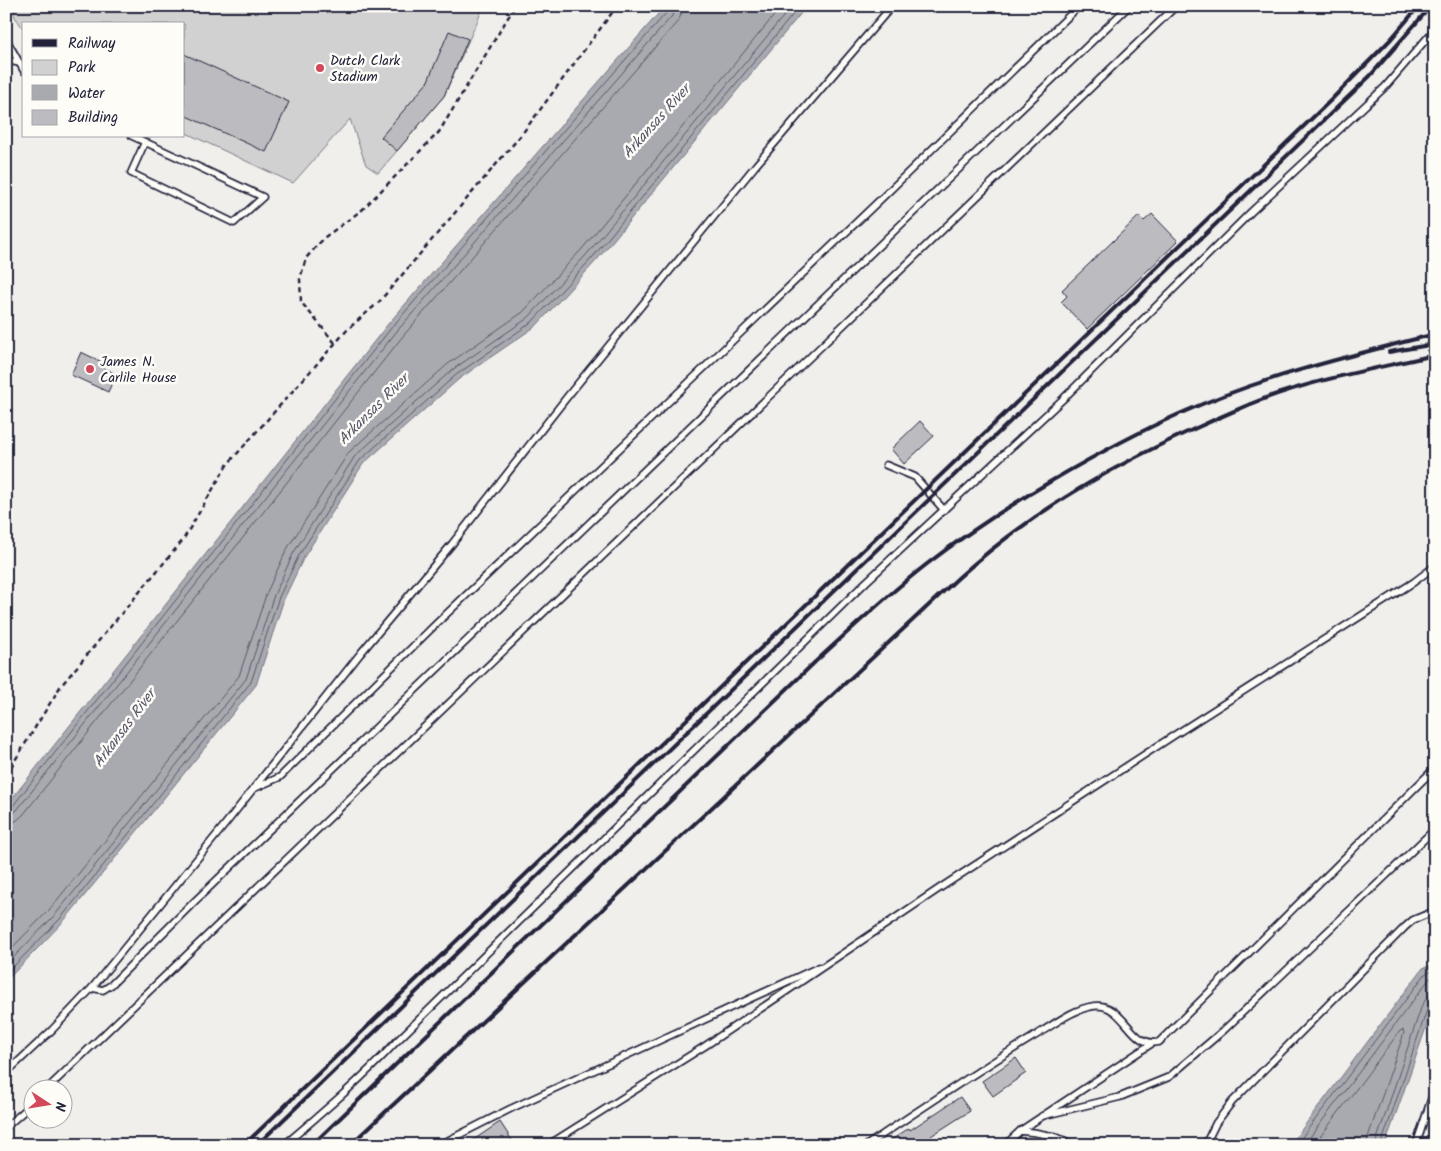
<svg xmlns="http://www.w3.org/2000/svg" width="1441" height="1151" font-family="Kalam,sans-serif">
<rect width="100%" height="100%" fill="#f0efec"/>
<filter id="ink" filterUnits="userSpaceOnUse"><feTurbulence type="fractalNoise" baseFrequency=".02" numOctaves="2"/><feDisplacementMap in="SourceGraphic" scale="10" xChannelSelector="R" yChannelSelector="G"/><feConvolveMatrix kernelMatrix="1 2 1 2 8 2 1 2 1" color-interpolation-filters="sRGB"/></filter>
<g filter="url(#ink)">
<polygon fill="#d2d1d1" stroke="#7a7a86" points="11,6 484,6 444,96 378,173 366,165 350,119 293,183 184,132 184,24 24,24 24,30 15,17"/>
<g fill="#a9a9b0" stroke="#737381">
<polygon points="665,6 807,6 596,261 536,326 459,379 363,464 304,557 284,599 256,685 63,922 6,981 6,806 388,324"/>
<polygon points="1433,965 1435,966 1435,1002 1385,1145 1290,1145 1423,968"/>
</g>
<g fill="none" stroke-linecap="round" stroke-linejoin="round">
<g stroke="#58586a" stroke-width="1">
<polyline points="6,809 12,807 392,327 667,12 669,6"/>
<polyline points="6,815 12,814 17,810 397,331 672,16 675,6"/>
<polyline points="6,823 16,821 23,815 403,336 678,21 681,15 683,6"/>
<polyline points="6,954 49,910 239,676 267,592 287,549 349,452 448,364 523,312 582,249 782,6"/>
<polyline points="6,965 55,915 246,679 274,595 294,552 355,456 452,370 528,318 587,254 792,6"/>
<polyline points="6,974 60,919 251,682 279,597 299,555 360,460 456,375 532,322 592,258 800,6"/>
<polyline points="1296,1145 1426,973 1435,970"/>
<polyline points="1304,1145 1430,978 1435,977"/>
<polyline points="1314,1145 1400,1031 1403,1030 1404,1033 1368,1137 1367,1145"/>
<polyline points="1375,1145 1422,1005 1427,998 1435,997"/>
<polyline points="1381,1145 1428,1007 1430,1004 1435,1003"/>
</g>
</g>
<g fill="#bcbcc0" stroke="#22223b">
<polygon points="449,31 468,39 444,96 397,151 381,137 427,83"/>
<polygon points="184,54 289,102 266,152 184,115"/>
<polygon points="1152,214 1178,241 1087,329 1061,302 1067,296 1062,290 1139,216 1144,221"/>
<polygon points="81,352 102,362 100,366 114,373 111,379 113,381 108,392 71,375"/>
<polygon points="920,421 934,436 904,464 891,449"/>
<polygon points="1016,1058 1026,1073 993,1096 982,1081"/>
<polygon points="960,1097 970,1111 934,1134 917,1145 884,1145 909,1128 910,1130"/>
<polygon points="500,1122 515,1145 466,1145"/>
</g>
<g fill="none" stroke-linecap="round" stroke-linejoin="round">
<defs>
<g id="service">
<polyline points="6,39 24,71"/>
<polyline points="6,60 20,63"/>
<polyline points="132,136 145,142 263,197 234,223 131,173 145,142"/>
<polyline points="886,465 915,477 944,510"/>
<polyline points="255,788 280,777 437,623 884,196 1079,6"/>
<polyline points="92,988 103,990 111,985 195,901 1129,6"/>
<polyline points="6,1073 52,1030 92,988 223,827 360,654 452,544 567,397 756,165 892,6"/>
<polyline points="48,1088 1176,6"/>
<polyline points="1042,1116 1120,1097 1169,1077 1224,1030 1435,829"/>
<polyline points="6,1127 32,1104"/>
<path d="M1020,1131C1039,1132 1059,1137 1075,1145"/>
<path d="M284,1145C323,1112 361,1080 396,1042L866,582L1063,399L1251,212L1385,87L1435,29"/>
<polyline points="439,1145 510,1109 819,967"/>
<polyline points="548,1145 705,1046 943,886 1173,736 1414,582 1435,566"/>
<path d="M867,1145C922,1108 977,1071 1033,1037C1052,1026 1072,1009 1094,1006C1125,1002 1130,1049 1159,1042L1435,768"/>
<polyline points="996,1145 1005,1144"/>
<polyline points="1005,1145 1020,1131 1151,1044"/>
<polyline points="1205,1145 1216,1123 1232,1102 1405,927 1413,920 1435,911"/>
<polyline points="1416,1145 1435,1088"/>
</g>
</defs>
<use href="#service" stroke="#22223b" stroke-width="9"/>
<g stroke="#22223b" stroke-width="2.5" stroke-dasharray="5 4" stroke-linecap="butt">
<polyline points="335,343 301,302 300,279 306,258 325,237 362,210 439,132 515,6"/>
<polyline points="6,775 60,687 183,540 227,465 348,329 379,302 522,134 617,6"/>
</g>
<use href="#service" stroke="#fdfcf7" stroke-width="5.5"/>
<g stroke="#22223b" stroke-width="4">
<polyline points="1389,352 1435,344"/>
<polyline points="244,1145 1331,100 1391,39 1419,6"/>
<polyline points="257,1145 1370,76 1431,6"/>
<path d="M312,1145L814,663C851,629 887,595 927,564C967,533 1009,506 1053,480C1094,456 1136,433 1179,414C1261,377 1349,356 1435,334"/>
<path d="M350,1145L958,578C1027,516 1100,473 1183,434C1214,420 1245,405 1277,394C1328,377 1382,367 1435,355"/>
</g>
</g>
</g>
<g fill="#d1495b" stroke="#fdfcf7" stroke-width="2">
<circle cx="320" cy="68" r="5"/>
<circle cx="90" cy="369" r="5"/>
</g>
<g text-anchor="middle" stroke-width="5" stroke-linejoin="round" paint-order="stroke">
<g font-size="14" fill="#22223b" stroke="#fdfcf7" text-anchor="start">
<text x="330" y="65">Dutch Clark<tspan x="330" dy="16">Stadium</tspan></text>
<text x="100" y="366">James N.<tspan x="100" dy="16">Carlile House</tspan></text>
</g>
<g font-size="15" font-style="italic" fill="#58586a" stroke="#fdfcf7">
<text transform="translate(656 121) rotate(-48)" y="5">Arkansas River</text>
<text transform="translate(373 409) rotate(-45)" y="5">Arkansas River</text>
<text transform="translate(124 728) rotate(-53)" y="5">Arkansas River</text>
</g>
</g>
<rect width="1441" height="1151" fill="none" stroke="#fdfcf7" stroke-width="25"/>
<rect x="12" y="12" width="1416" height="1126" fill="none" stroke="#22223b" stroke-width="2" filter="url(#ink)"/>
<rect x="22" y="22" width="162" height="115" fill="#fdfcf7" stroke="#a5a5ac"/>
<rect x="32" y="39" width="25" height="8" fill="#22223b" stroke="#a5a5ac"/>
<text x="68" y="48" font-size="15" fill="#22223b">Railway</text>
<rect x="32" y="60" width="25" height="15" fill="#d2d1d1" stroke="#a5a5ac"/>
<text x="68" y="72" font-size="15" fill="#22223b">Park</text>
<rect x="32" y="85" width="25" height="15" fill="#a9a9b0" stroke="#a5a5ac"/>
<text x="68" y="98" font-size="15" fill="#22223b">Water</text>
<rect x="32" y="110" width="25" height="15" fill="#bcbcc0" stroke="#a5a5ac"/>
<text x="68" y="122" font-size="15" fill="#22223b">Building</text>
<g transform="translate(48 1104) rotate(102)"><circle r="24" fill="#fdfcf7" stroke="#a5a5ac"/>
<path d="M0-4L9 19L0 12L-9 19Z" fill="#d1495b"/>
<text y="-8" font-size="14" font-weight="bold" text-anchor="middle" fill="#22223b">N</text>
</g>
</svg>
